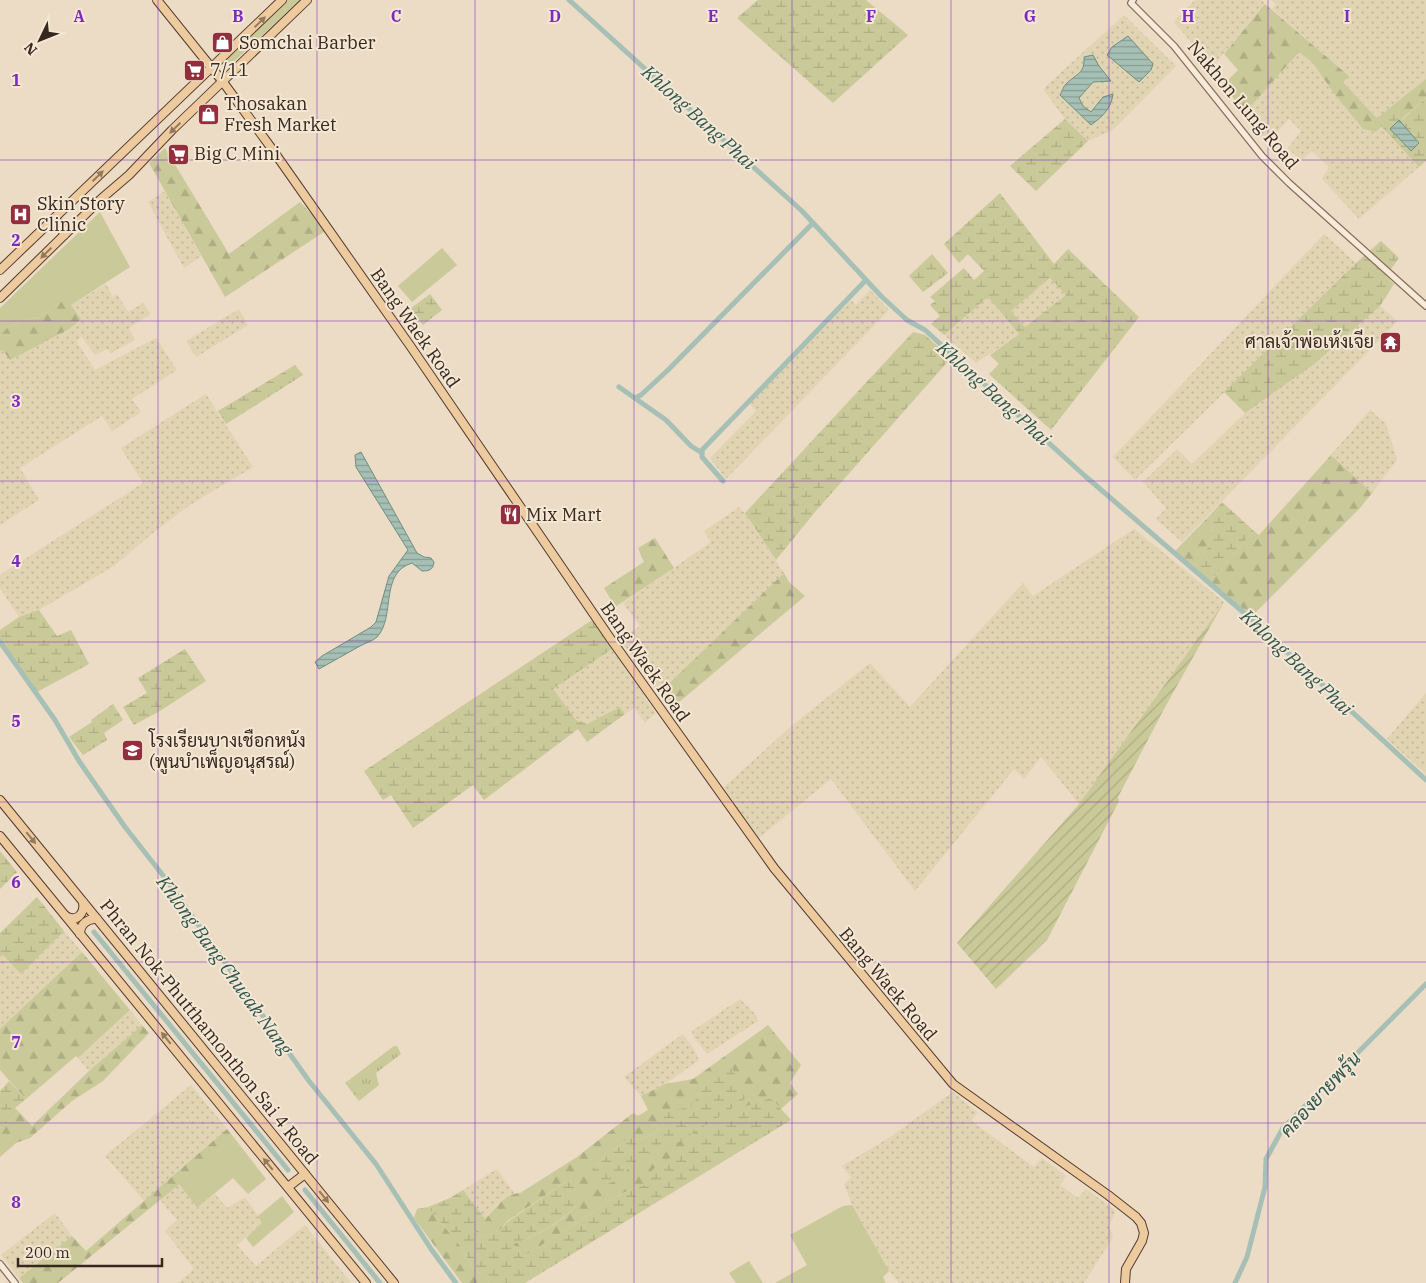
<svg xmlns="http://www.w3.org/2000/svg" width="1426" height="1283" font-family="'IBM Plex Serif',Sarabun,serif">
<defs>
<pattern id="farmland-dots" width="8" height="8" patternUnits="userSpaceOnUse" patternTransform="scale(1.25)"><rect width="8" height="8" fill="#e1d4b3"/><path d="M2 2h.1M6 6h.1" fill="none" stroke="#c2b69a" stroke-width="1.8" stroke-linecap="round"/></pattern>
<pattern id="forest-firs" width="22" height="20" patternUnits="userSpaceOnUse" patternTransform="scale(1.25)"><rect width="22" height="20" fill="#cac999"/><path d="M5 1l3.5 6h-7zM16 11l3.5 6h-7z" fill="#aead83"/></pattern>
<pattern id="wetland-marsh" width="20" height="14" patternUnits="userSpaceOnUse" patternTransform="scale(1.25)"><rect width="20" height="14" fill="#cac999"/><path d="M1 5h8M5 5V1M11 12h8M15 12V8" fill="none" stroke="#aead83"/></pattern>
<pattern id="park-tufts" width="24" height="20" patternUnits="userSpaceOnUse" patternTransform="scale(1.25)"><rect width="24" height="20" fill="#cac999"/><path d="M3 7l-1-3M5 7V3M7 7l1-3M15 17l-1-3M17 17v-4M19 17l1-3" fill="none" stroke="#aead83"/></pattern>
<pattern id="garden-furrows" width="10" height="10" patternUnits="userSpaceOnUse" patternTransform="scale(1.25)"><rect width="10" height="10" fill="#cac999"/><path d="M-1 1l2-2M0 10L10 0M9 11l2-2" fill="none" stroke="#aead83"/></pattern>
<pattern id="water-rules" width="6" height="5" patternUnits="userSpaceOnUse" patternTransform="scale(1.25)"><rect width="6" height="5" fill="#a6c0b5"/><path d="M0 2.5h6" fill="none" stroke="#889c93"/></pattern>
</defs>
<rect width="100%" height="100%" fill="#ecdbc5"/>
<g fill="url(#farmland-dots)" fill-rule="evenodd">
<polygon points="1195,0 1262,0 1265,4 1212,67 1174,22"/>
<polygon points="1271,0 1426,0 1426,79 1378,118 1343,82 1348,75 1272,9 1276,4"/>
<path d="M1124,15L1176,66L1113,130L1088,141L1065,119L1043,89ZM1128,36L1153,64L1139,81L1108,55ZM1093,55L1099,66L1110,81L1093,82L1079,98L1083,106L1091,112L1102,98L1108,94L1091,125L1065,85L1082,72L1084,64Z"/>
<polygon points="1299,52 1313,63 1335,95 1363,129 1376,132 1381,126 1419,167 1359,219 1322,179 1329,167 1312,151 1301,161 1288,148 1301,131 1289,119 1267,142 1244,114"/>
<polygon points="165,191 201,256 184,268 148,202"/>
<polygon points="1324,234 1356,263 1135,480 1113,457"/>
<polygon points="1050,278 1066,295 1025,327 1011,311"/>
<polygon points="106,284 113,297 117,294 128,312 143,303 151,314 129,328 135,340 111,353 107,349 95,355 81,336 77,342 95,370 156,338 177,370 132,399 141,412 112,431 102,416 20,468 39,500 0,525 0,351 81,319 71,305"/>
<polygon points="870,290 889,310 726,479 710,458 756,411 748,402 851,300 856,305"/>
<polygon points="988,297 1019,334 976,363 944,335"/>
<polygon points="1380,306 1398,321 1182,542 1156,519 1166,508 1143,482 1177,449 1192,464 1245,413 1313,365"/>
<polygon points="239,309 248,325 196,357 186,341"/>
<polygon points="206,394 253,467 190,505 154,532 114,566 39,610 19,617 0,588 0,575 143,483 121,448"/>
<polygon points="1370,410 1386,424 1397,460 1372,493 1331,455"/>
<polygon points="739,507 745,513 784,573 659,693 620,640 640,626 623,603 711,542 704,531"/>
<polygon points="1134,529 1224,602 1079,804 1041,757 1024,779 1014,769 915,891 831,779 759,838 723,788 788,729 870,663 910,707 1023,583 1033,596"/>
<polygon points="612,649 656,713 645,723 634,708 625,714 620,707 587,724 576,720 553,689"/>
<polygon points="1426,693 1426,774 1387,739"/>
<polygon points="64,931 82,952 0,1029 0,957 3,954 21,974"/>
<polygon points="740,999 756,1015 758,1021 707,1054 693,1036 692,1031"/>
<polygon points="130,1010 142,1025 89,1071 78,1058"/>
<polygon points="683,1034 692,1046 699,1060 665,1084 641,1096 624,1077"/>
<polygon points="191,1085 227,1129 144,1201 105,1156"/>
<polygon points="953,1092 977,1112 972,1121 1034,1167 1042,1158 1066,1176 1060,1185 1078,1198 1086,1189 1116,1211 1109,1226 1113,1237 1084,1283 899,1283 889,1271 852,1205 844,1184 851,1178 842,1166 887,1139"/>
<polygon points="497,1169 514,1193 503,1200 495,1207 486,1220 463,1190"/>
<polygon points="179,1184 197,1208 215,1194 227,1208 245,1197 263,1223 237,1245 256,1266 305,1225 351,1283 178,1283 194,1269 165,1231 177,1220 160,1200"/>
<polygon points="55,1213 72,1236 19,1278 1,1255"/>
</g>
<g fill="#cac999">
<polygon points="285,0 300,0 227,68 225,68 221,63"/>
<polygon points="100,212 130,267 71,305 66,298 40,317 25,320 7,328 0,336 0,308"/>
<polygon points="442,248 457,265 412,302 398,286"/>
<polygon points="235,1139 266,1179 248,1194 233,1178 197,1208 179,1184"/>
<polygon points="282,1196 294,1212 253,1247 246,1238 262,1223 258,1216"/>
<polygon points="852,1205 889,1271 883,1277 886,1283 775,1283 807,1265 790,1235 843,1206"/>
<polygon points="749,1261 763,1283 736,1283 729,1273"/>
</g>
<g fill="url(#forest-firs)" fill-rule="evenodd">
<polygon points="1265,4 1349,76 1343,82 1377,118 1426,79 1426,98 1402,119 1394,113 1376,132 1363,129 1335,95 1313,63 1299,52 1244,114 1224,84 1238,70 1224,54"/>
<polygon points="165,148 229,254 300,202 327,230 225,297 149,163"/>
<polygon points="66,298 81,319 69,329 10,360 3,350 0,351 0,336 7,328 25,320 40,317"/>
<polygon points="1331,455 1372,493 1360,508 1252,616 1210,581 1254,531 1259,535"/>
<polygon points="1211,514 1213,535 1205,553 1193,566 1175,551"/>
<polygon points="655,538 674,568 615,607 604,588 644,562 638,548"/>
<polygon points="784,573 789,582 805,596 671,709 659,693"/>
<polygon points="82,952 130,1010 78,1058 76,1056 26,1099 0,1070 0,1029"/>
<polygon points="142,1025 149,1033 103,1081 72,1101 30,1138 16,1143 0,1157 0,1128 19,1112 32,1126 89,1071"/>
<path d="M768,1025L801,1065L790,1083L798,1094L781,1109L771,1098L647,1184C628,1190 609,1198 594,1212L523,1257L513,1244C537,1235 559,1225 576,1206L567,1181L507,1221L500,1230L484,1237L477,1229C489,1218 502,1193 520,1193L577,1157L633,1113L638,1116L648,1110L641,1096L665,1084L693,1079ZM731,1066L647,1157L629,1167L619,1180L593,1168L629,1137L638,1140L655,1133L665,1122L681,1110L691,1107C701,1091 712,1071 731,1066Z"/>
<polygon points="227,1129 235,1139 58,1283 23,1283 19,1278 72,1236 86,1251"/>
<polygon points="428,1207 462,1248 473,1269 486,1276 489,1283 462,1283 414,1218 417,1209"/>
</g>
<g fill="url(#wetland-marsh)" fill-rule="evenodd">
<polygon points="758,0 866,0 908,35 833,103 737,18"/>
<path d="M1426,98V161L1419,167L1381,126L1394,112L1403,119ZM1398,120L1419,143L1411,151L1390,129Z"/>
<polygon points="1065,119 1088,141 1036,191 1010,166"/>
<path d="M1000,193L1054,264L1068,249L1139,317L1051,430L989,374L999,364L990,355L1019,334L988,297L944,335L931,324L940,316L930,305L935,301L930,297L964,268L974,280L984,271L968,254L959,263L944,244ZM1050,278L1066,295L1025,327L1011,311Z"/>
<polygon points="1381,241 1399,258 1386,276 1394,284 1380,306 1313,365 1245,413 1224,392 1356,263"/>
<polygon points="932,254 948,273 923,292 909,276"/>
<polygon points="430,294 442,310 423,325 410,309"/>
<polygon points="913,332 925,335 951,358 815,512 776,560 745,513"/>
<polygon points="295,365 303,375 226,424 218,411"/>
<polygon points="1222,502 1254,531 1210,581 1193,566 1205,553 1213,535 1211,514"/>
<polygon points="39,610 57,636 71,630 89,664 37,692 0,646 0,630 19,617"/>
<polygon points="592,620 612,649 553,689 576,720 587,724 620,707 625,714 587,742 578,729 484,800 473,785 413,828 391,795 383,800 364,771"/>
<polygon points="185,649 206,681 160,711 134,725 123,707 147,693 138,678"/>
<polygon points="113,704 123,720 104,733 107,740 83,755 69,737 92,722 91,720"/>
<polygon points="0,851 17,872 0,889"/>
<polygon points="37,897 64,931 21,974 3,955 0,957 0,933"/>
<path d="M731,1065L746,1098L728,1111L676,1144L629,1167L619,1180L601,1186L591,1177L593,1168L629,1137L638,1140L655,1133L665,1122L662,1112L691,1107C701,1091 712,1071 731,1065Z"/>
<polygon points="9,1081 26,1099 15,1108 19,1112 0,1128 0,1091"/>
<path d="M771,1098L791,1120L525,1283H489L486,1276L473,1269L462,1248L428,1207L450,1198L463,1190L486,1220L477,1229L484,1237L500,1230L507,1222L567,1181L576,1189V1206C559,1224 537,1235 513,1244L523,1257L594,1212C609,1198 628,1190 647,1184L652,1170L746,1106Z"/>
</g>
<polygon fill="url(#park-tufts)" points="394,1046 397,1046 401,1054 376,1073 379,1085 359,1101 345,1083"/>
<polygon fill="url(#garden-furrows)" points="1224,602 1164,709 1118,797 1119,801 1047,940 996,989 957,943 1079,804"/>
<g fill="url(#water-rules)" stroke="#6e8e81">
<polygon points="1128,36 1153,64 1151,70 1139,82 1107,55 1112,47"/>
<path d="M1093,55L1099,66L1111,81L1093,82L1079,98L1083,106L1091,112L1103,97L1113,94C1111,109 1103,116 1091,125L1060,95C1062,92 1063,87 1066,84C1077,73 1085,74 1084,57Z"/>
<polygon points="1399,120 1419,143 1411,151 1390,129"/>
<path d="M361,452L417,553L424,557L431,558L434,562C433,570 429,571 422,571L412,563C379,573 396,617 377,637C373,641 365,643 360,646C346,654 333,661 319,669L315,662L322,656L371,627L376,622L389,576L408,550L356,467L355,455Z"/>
</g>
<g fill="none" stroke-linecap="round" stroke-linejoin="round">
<g stroke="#a6c0b5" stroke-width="5">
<polyline points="569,0 802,211 881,296 907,320 925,330 1085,476 1250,618 1426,780"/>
<polyline points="619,387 666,420 691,446 702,453"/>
<polyline points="635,398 641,395 668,370 813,223"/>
<polyline points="723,481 702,457 702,450 866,280"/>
<polyline points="0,642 55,720 79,761 125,827 165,878 309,1081 376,1164 431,1249 456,1283"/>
<polyline points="94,932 288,1170"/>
<polyline points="305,1190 380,1283"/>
<polyline points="1235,1283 1247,1257 1265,1187 1266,1159 1283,1128 1426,984"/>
</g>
<defs>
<g id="minor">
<polyline points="1133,0 1131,3 1174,46 1262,156 1289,183 1426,306"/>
<polyline points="0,1264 15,1283"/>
</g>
<g id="major">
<polyline points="157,0 223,82 272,149 411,347 610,638 774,868 953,1084 1108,1195 1136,1217 1141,1223 1144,1233 1142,1241 1126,1269 1125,1283"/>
<polyline points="50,223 57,222 61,224 64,235"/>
<polyline points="0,270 282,0"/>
<polyline points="0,298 101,199 129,175 172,130 307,0"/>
<polyline points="0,800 394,1283"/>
<polyline points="0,836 366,1283"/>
<path d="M66,916C77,923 85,913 83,902"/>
<path d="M80,934C80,924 88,918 97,919"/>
<polyline points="288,1187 305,1174"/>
</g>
</defs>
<use href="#minor" stroke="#866d5c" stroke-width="8"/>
<use href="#major" stroke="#543c30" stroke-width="10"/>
<use href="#minor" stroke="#f7ead8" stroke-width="5.5"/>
<use href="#major" stroke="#edcb9f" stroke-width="8"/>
</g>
<defs><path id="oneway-solid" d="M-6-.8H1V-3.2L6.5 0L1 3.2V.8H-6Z" transform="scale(1.25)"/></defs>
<g fill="#927a5f">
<use href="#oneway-solid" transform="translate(260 22) rotate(-44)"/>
<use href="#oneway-solid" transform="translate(175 128) rotate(136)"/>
<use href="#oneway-solid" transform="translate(98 176) rotate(-44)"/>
<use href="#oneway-solid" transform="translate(46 253) rotate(136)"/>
<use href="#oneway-solid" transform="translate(31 838) rotate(51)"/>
<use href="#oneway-solid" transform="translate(166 1038) rotate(-129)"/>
<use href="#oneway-solid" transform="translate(268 1164) rotate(-129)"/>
<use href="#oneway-solid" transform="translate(324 1197) rotate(51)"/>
</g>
<path fill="none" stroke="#7b2cbf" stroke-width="1" stroke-opacity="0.55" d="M158,0V1283M317,0V1283M475,0V1283M634,0V1283M792,0V1283M951,0V1283M1109,0V1283M1268,0V1283M0,160H1426M0,321H1426M0,481H1426M0,642H1426M0,802H1426M0,962H1426M0,1123H1426"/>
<defs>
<symbol id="shop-square" viewBox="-11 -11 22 22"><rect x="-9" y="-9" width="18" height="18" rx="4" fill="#932f3c" stroke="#f4e7d4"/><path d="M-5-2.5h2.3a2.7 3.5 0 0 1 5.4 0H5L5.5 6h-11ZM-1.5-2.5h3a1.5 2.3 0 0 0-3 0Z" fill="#fff"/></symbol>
<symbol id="supermarket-square" viewBox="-11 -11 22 22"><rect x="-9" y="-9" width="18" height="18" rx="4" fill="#932f3c" stroke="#f4e7d4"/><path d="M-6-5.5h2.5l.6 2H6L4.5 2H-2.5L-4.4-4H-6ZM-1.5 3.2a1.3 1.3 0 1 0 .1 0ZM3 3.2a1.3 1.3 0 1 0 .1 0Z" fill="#fff"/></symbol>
<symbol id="hospital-square" viewBox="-11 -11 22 22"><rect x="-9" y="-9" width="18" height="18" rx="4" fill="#932f3c" stroke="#f4e7d4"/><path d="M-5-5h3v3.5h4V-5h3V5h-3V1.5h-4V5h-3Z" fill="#fff"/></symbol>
<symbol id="temple-square" viewBox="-11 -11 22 22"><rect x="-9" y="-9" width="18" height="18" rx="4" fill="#932f3c" stroke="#f4e7d4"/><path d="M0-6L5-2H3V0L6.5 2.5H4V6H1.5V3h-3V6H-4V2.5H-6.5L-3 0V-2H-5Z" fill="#fff"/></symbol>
<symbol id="restaurant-square" viewBox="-11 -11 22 22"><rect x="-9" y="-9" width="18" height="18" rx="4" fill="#932f3c" stroke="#f4e7d4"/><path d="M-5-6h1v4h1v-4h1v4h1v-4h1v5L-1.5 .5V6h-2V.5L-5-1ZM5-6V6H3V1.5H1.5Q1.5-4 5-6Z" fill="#fff"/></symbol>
<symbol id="school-square" viewBox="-11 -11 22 22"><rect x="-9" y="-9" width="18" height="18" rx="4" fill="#932f3c" stroke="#f4e7d4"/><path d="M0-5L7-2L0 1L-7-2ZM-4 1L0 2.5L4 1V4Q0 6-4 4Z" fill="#fff"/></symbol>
</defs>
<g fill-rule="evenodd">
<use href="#shop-square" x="210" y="30" width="25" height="25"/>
<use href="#supermarket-square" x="182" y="58" width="25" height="25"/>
<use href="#shop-square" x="196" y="102" width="25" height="25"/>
<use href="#supermarket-square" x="166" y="142" width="25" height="25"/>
<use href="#hospital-square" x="8" y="202" width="25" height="25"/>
<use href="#temple-square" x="1378" y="330" width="25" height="25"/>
<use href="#restaurant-square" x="498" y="502" width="25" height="25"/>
<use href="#school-square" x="120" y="738" width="25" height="25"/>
</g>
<g text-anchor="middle" stroke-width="4" stroke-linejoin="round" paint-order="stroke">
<g font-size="18" fill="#37281f" stroke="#f4e7d4" text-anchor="start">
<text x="239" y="49">Somchai Barber</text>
<text x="210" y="76">7/11</text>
<text x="224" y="110">Thosakan<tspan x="224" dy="21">Fresh Market</tspan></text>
<text x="194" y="160">Big C Mini</text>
<text x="37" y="210">Skin Story<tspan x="37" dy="21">Clinic</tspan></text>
<text x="1374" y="348" text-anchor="end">ศาลเจ้าพ่อเห้งเจีย</text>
<text x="526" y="521">Mix Mart</text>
<text x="149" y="747">โรงเรียนบางเชือกหนัง<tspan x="149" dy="21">(พูนบำเพ็ญอนุสรณ์)</tspan></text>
</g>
<g font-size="18" fill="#37281f" stroke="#f4e7d4">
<text transform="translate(1243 105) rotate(50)" y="6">Nakhon Lung Road</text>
<text transform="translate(415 328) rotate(55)" y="6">Bang Waek Road</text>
<text transform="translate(645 662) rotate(55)" y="6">Bang Waek Road</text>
<text transform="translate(888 984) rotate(50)" y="6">Bang Waek Road</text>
<text transform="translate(209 1032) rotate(51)" y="6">Phran Nok-Phutthamonthon Sai 4 Road</text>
</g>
<g font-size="19" font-style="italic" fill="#2f564f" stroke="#f4e7d4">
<text transform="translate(699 117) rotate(42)" y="7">Khlong Bang Phai</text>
<text transform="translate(994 393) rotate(42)" y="7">Khlong Bang Phai</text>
<text transform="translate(1297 662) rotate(43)" y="7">Khlong Bang Phai</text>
<text transform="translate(225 965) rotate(54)" y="7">Khlong Bang Chueak Nang</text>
<text transform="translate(1320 1094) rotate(-47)" y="7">คลองยายพรุ้น</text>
</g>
</g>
<g font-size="16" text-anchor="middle" font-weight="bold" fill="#7b2cbf" stroke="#f4e7d4" stroke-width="4" stroke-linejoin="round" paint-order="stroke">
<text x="79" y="22">A</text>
<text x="238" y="22">B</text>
<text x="396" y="22">C</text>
<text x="555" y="22">D</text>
<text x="713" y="22">E</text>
<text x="871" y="22">F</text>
<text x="1030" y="22">G</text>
<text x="1188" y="22">H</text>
<text x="1347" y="22">I</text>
<text x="16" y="86">1</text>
<text x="16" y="246">2</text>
<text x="16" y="407">3</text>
<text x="16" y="567">4</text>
<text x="16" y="727">5</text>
<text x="16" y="888">6</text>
<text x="16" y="1048">7</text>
<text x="16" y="1208">8</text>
</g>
<g transform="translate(40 40) rotate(227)" stroke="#f4e7d4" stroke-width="4" paint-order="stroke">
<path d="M0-4L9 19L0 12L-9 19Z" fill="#37281f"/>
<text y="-8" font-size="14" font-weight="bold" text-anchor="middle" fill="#37281f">N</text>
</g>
<path d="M18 1258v8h144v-8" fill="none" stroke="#37281f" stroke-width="2.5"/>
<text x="25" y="1258" font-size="15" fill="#37281f" stroke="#f4e7d4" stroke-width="4" paint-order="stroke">200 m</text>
</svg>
